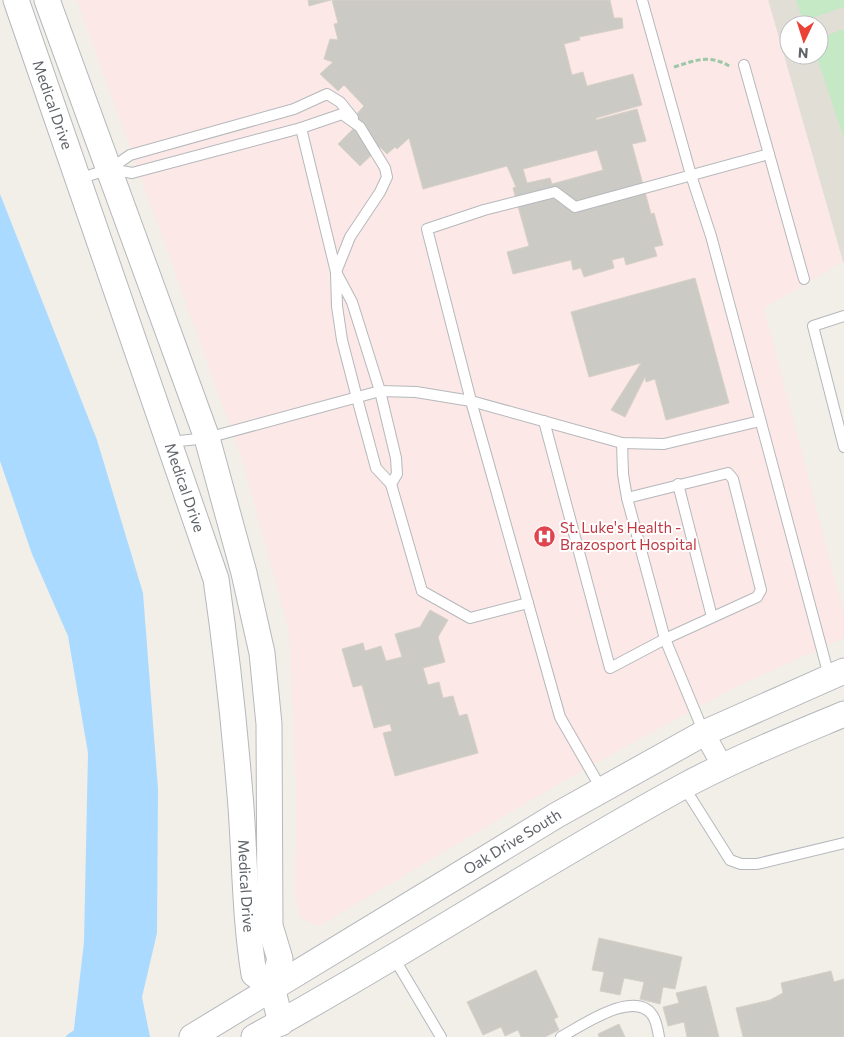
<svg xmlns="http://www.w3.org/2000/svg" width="844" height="1037" font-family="Commissioner,sans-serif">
<rect width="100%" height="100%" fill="#f1efe8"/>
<path fill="#e1ded6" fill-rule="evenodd" d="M768,0H844V262H843ZM789,25H819V55H789Z"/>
<polygon fill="#fce8e6" points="77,0 768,0 843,262 764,308 844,614 844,638 736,687 638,740 562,782 319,926 302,919 295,900 296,790 289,631 242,459"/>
<g fill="#c5e8c5">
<polygon points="796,0 844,0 844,7 803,21"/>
<polygon points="844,29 844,138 816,55 819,55 819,38"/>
</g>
<polygon fill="#aadaff" points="0,194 97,440 143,593 158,789 157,933 142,997 150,1037 73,1037 84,942 88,753 68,636 32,554 0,461"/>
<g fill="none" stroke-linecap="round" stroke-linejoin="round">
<polyline stroke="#aadaff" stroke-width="5.5" points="69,1037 79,1030"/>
</g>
<g fill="#cccac5" stroke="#d6d1c6" fill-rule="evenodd">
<polygon points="308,0 331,0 309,6"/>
<path d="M332,0H610L614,18H622L623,28L579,37L580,40L564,44L572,75L583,72L587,86L633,74L642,105L596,118V120L637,109L646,141L632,144L651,214L654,213L663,245L654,247L657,256L626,265L624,257L612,260L614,268L584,277L581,268L573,270L571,260L513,274L507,252L529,246L513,188L516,187L507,166L423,189L409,138L397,149L395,147L387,154L380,147L360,166L338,144L360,122L354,117L364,106L344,85L338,91L320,74L333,62L324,59L330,39L338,40L334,24L338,23ZM597,150L603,170L552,184L550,178L527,183L523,169Z"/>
<polygon points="695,278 729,403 666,420 655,379 646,382 645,377 625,417 611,410 641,363 589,377 571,312"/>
<polygon points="430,610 448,620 438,637 445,662 423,668 428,685 439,682 443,698 453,696 459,716 467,714 478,753 395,776 383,733 392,731 390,724 374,728 362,685 353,687 342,649 363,643 365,651 381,646 386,661 402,657 395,634 420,627"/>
<polygon points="599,938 682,957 675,989 663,987 660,1004 640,999 644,982 624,978 620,995 600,991 604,972 592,970"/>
<polygon points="536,970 558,1017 554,1019 559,1030 545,1037 521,1037 518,1030 505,1036 501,1027 483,1035 467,1002"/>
<polygon points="831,971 834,982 844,979 844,1037 743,1037 736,1008 770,1000 783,993 781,983"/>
<polygon points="706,986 719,1037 687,1037 684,1022 668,1026 663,1007 679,1003 676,993"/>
<polygon points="619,1024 625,1037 599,1037 598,1034"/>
</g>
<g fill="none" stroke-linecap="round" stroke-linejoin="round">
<defs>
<g id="service">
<polyline points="642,0 691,175 711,236 829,676"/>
<polyline points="744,65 804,279"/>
<polyline points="301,128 336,272 337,306 342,340 357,398 376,468 391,484 397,474 396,458 380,391 352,302 336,272"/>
<polyline points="111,169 132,173 301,128 342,114 360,127 385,168 387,177 380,192 350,237 336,272"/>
<polyline points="78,179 110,169 130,155 294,109 327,94 340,102 353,118"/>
<polyline points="844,316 813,326 844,447"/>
<polyline points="544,421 610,668 665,639 757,597 761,590 733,479 728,473 627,498"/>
<polyline points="170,442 207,438 380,391 416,392 471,401 622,443 664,444 760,421"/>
<polyline points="622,443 623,474 627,498 665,639 704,733"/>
<polyline points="391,484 422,591 470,618 528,603"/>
<polyline points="678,484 712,617"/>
<polyline points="684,787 730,860 741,864 757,864 844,843"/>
<polyline points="602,790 560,717 471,401 427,229 484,210 555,192 575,207 769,154"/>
<polyline points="394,958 441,1037"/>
<path d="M561,1037C581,1026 638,986 654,1018C657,1024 658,1031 659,1037"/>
</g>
<polyline id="minor" points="704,733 723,767"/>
<g id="tertiary">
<path id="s1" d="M16,0L216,579C227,655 235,731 241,807C245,863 245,919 254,974L272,987"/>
<polyline points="47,0 207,438 244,573 262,653 269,724 270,926 280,959 272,987 281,1023"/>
<path id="s2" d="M192,1037L557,815L704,733L844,671"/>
<path d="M254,1037C399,958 537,866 682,787C734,759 789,737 844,714"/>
</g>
</defs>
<use href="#service" stroke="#b5b8bc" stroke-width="12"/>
<use href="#minor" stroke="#b5b8bc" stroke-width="22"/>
<use href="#tertiary" stroke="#b5b8bc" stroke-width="27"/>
<path stroke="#9cc7a9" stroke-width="3" stroke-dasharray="5 2.5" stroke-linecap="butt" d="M674,67C697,60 709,54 731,67"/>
<use href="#service" stroke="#fff" stroke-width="10"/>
<use href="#minor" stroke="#fff" stroke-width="20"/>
<use href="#tertiary" stroke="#fff" stroke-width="25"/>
</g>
<defs>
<symbol id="hospital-disc" viewBox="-11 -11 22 22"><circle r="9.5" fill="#e0444e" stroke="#fff"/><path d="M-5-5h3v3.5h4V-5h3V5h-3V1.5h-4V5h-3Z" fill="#fff"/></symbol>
</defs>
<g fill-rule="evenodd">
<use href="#hospital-disc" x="532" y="524" width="25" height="25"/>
</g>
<g text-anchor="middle" stroke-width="4" stroke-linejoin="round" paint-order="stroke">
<g font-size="15" fill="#5f6368" stroke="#fff">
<text dy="5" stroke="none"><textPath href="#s1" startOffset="111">Medical Drive</textPath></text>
<text dy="5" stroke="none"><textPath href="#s1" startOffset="516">Medical Drive</textPath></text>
<text dy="5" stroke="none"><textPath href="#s2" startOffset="375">Oak Drive South</textPath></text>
<text dy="5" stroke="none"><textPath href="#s1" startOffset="921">Medical Drive</textPath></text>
</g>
<g font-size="15" fill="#be3a42" stroke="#fff" text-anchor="start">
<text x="560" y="533">St. Luke's Health -<tspan x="560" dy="17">Brazosport Hospital</tspan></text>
</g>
</g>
<g transform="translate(804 40) rotate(184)"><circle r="24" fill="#ffffff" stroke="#bfc1c3"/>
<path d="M0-4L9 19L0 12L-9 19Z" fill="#ea4335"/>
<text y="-8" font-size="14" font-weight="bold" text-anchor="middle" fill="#5f6368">N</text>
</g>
</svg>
